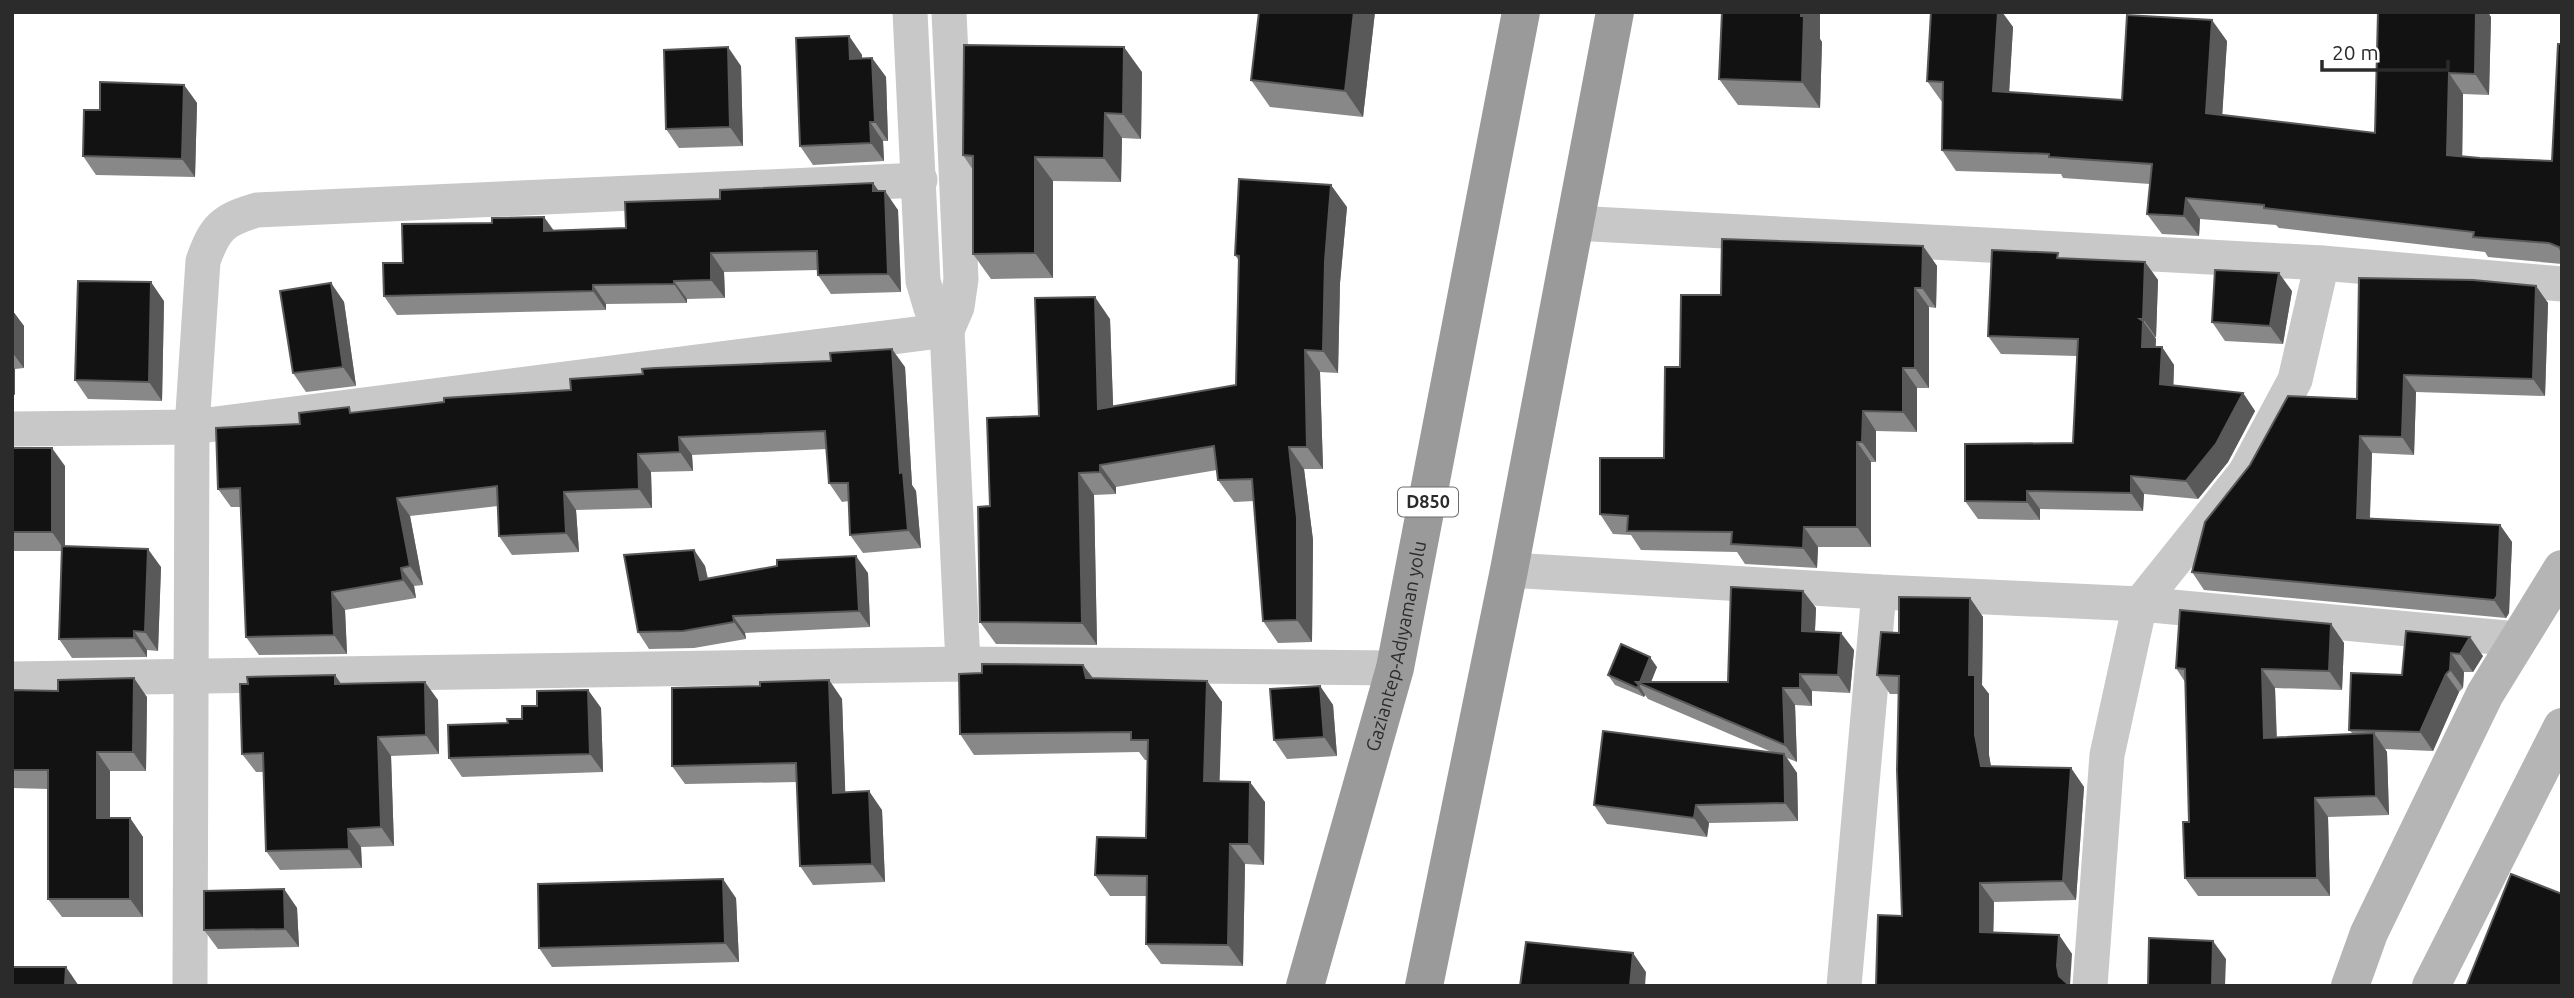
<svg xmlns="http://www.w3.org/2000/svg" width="2574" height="998" font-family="Ubuntu,sans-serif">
<rect width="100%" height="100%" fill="#fff"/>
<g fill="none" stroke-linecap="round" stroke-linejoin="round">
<g stroke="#c8c8c8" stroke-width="35">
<polyline points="910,12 923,281 931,308 947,330 963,664"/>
<polyline points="1574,223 2322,263 2562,284"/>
<polyline points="12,429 192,427 947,330 957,307 961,279 949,12"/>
<polyline points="1509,570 1879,592 2140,604 2517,639"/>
<polyline points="12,679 963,664 1395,668"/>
<path d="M190,986L192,427L203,261C215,227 223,220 257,210L920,180"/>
<polyline points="1844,986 1879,592"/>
<polyline points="2090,986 2107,755 2140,604 2245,473 2295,380 2322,263"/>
</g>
<g stroke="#b5b5b5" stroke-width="38">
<polyline points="2350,986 2369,933 2485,694 2562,569"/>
<polyline points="2431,986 2562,727"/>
</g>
<g stroke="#9a9a9a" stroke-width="38">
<path id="s1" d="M1305,986L1395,668L1521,12"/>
<polyline points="1424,986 1509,570 1615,12"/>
</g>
</g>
<g fill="#888">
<polygon points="1375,12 1363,117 1270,107 1251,80"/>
<polygon points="1722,12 1820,12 1820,39 1822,42 1820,108 1738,105 1719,79"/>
<polygon points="1931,12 2002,12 2013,27 2009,92 2122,100 2227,41 2222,115 2375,133 2491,17 2489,95 2463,94 2462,156 2480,158 2552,161 2562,44 2562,264 2488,257 2485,252 2279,228 2276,225 2200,219 2199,236 2162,234 2147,214 2150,184 2063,178 2061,174 1956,171 1942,150 1943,102 1942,102 1927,81"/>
<polygon points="849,36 862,55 862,58 872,58 886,77 888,141 883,141 884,161 813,165 800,146"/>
<polygon points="741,66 743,146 679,148 666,129"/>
<polygon points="1142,72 1141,139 1122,138 1121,182 1053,181 1053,278 991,279 973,254 973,170 963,155"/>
<polygon points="184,85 197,103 195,177 96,175 83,156 100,110"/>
<polygon points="873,183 878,191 898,210 901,292 831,294 818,275 818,270 724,272 725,298 687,299 687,303 606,304 606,310 397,315 384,296 403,263 492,223 544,217 553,231 626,228 720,199"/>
<polygon points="1347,207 1340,283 1338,373 1320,372 1323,469 1304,469 1313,540 1312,642 1278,643 1263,621 1254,501 1234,502 1218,480 1217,470 1116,487 1116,494 1094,495 1097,645 996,644 980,622 990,506 1039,416 1110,319 1113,406 1236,385 1239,261 1235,255"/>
<polygon points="1923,246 1937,266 1936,308 1929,307 1929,388 1917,388 1917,432 1876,431 1876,462 1871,462 1871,547 1818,547 1817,568 1745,564 1737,552 1641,550 1631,535 1613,534 1600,514 1664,458 1680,367 1721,295"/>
<polygon points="2061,259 2145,262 2158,280 2156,337 2155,337 2156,339 2155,347 2162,347 2174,365 2173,385 2243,393 2255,411 2228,462 2198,499 2144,494 2143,511 2040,509 2040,520 1978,519 1965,501 2073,443 2077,356 2001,354 1988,336"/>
<polygon points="331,283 344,302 356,386 306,392 293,373"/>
<polygon points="2536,286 2548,303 2545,396 2416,392 2414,455 2372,453 2370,519 2500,525 2512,542 2509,613 2506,618 2204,590 2192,572 2357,399"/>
<polygon points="2292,291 2283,344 2225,341 2212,322"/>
<polygon points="164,301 162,401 88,399 75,380"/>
<polygon points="12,310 24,326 24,368 15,369 15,395 12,395"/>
<polygon points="905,367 912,485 916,491 921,548 863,553 850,535 849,501 842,502 829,483 827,449 692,455 693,471 651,472 652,508 576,510 579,552 512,555 499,536 498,506 410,516 423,585 414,586 416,598 345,610 347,654 259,655 246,637 241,507 231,507 218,489 300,424 353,413"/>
<polygon points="12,448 65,466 65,546 161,567 158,651 147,650 147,657 72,658 59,639 62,551 12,551"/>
<polygon points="694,550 705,566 708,578 868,573 870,627 745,633 746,639 694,648 649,649 638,632"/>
<polygon points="1803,591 1816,608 1815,632 1854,650 1850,693 1812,691 1812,706 1795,705 1797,762 1787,758 1797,773 1798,821 1709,823 1707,837 1607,824 1594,805 1774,753 1648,699 1645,695 1644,697 1615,685 1608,675 1657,667 1651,682 1728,682"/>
<polygon points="1970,598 1983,617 1982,685 1989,694 1989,755 1991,766 2071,768 2084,787 2076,900 1994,902 1993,933 2059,935 2072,954 1902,916 1898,694 1890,694 1877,675 1899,633"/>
<polygon points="2331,624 2344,643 2342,690 2275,688 2277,737 2353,734 2349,730 2402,675 2406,631 2483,656 2473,672 2464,672 2463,688 2459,692 2433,751 2385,749 2387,752 2389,815 2328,817 2330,896 2198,896 2185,878 2189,822 2185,682 2176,668"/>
<polygon points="1083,665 1093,678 1207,681 1222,702 1219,782 1265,802 1264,865 1245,864 1243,966 1161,964 1146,944 1147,896 1110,896 1095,875 1146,838 1147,760 1145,760 1139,752 974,755 960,734 982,673"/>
<polygon points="829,680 842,699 845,792 882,810 885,882 813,885 800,866 797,782 685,784 672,766 760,686"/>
<polygon points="341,684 438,700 439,754 391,756 394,846 361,847 362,868 280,870 266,851 264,772 256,772 242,754"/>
<polygon points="1320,686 1333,705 1337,756 1287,759 1274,740"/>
<polygon points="12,690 58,691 147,697 146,771 110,771 110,818 130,818 143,837 143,917 62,917 48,899 48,789 12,788"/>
<polygon points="588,690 601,708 603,772 462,777 449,758 508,723 522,719 537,706"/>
<polygon points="284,889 297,908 299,947 218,949 204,930"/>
<polygon points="736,898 739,962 552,967 539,948"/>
</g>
<g fill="#595959">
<polygon points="1354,12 1375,12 1363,117 1345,91"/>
<polygon points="1801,12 1820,12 1820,39 1822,42 1820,108 1802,82"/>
<polygon points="1998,12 2002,12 2013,27 2008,111 1993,91"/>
<polygon points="2476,12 2488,12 2491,17 2489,95 2475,74"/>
<polygon points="2212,20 2227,41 2221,134 2206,113"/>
<polygon points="849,36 862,55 863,77 850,59"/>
<polygon points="728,47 741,66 743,146 730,127"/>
<polygon points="1124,47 1142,72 1141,139 1123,114"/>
<polygon points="872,58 886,77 888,141 875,122"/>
<polygon points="2449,73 2463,94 2462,176 2447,155"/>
<polygon points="184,85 197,103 195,177 182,159"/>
<polygon points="1105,113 1122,138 1121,182 1104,158"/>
<polygon points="870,122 883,141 884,161 871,143"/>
<polygon points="1035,157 1053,181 1053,278 1035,253"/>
<polygon points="873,183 886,201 885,191 898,210 901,292 888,274 873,191"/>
<polygon points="1331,185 1347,207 1340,283 1338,373 1323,351 1325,261"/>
<polygon points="2186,198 2200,219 2199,236 2184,216"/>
<polygon points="544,217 557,235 544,231"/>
<polygon points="1923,246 1937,266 1936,308 1922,288"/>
<polygon points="711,253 724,272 725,298 711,280"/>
<polygon points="2145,262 2158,280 2156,337 2143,319"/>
<polygon points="2279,273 2292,291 2283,344 2270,326"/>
<polygon points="674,281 687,299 687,303 674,284"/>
<polygon points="151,282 164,301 162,401 149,382"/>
<polygon points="331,283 344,302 356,386 343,367"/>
<polygon points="593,285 606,304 606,310 593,291"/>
<polygon points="2536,286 2548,303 2545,396 2533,379"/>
<polygon points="1915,288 1929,307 1929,388 1915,368"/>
<polygon points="1095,297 1110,319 1114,431 1098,409"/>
<polygon points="12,310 24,326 24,368 12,352"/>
<polygon points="2143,321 2156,339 2155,365 2142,347"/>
<polygon points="2162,347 2174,365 2173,402 2160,384"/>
<polygon points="892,349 905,367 912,485 916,491 921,548 908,530 900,473"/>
<polygon points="1305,350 1320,372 1323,469 1307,447"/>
<polygon points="12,366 15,369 15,395 12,391"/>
<polygon points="1903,368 1917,388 1917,432 1903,412"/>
<polygon points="2404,375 2416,392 2414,455 2402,437"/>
<polygon points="2243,393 2255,411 2228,462 2198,499 2186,481"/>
<polygon points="1863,411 1876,431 1876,462 1862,442"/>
<polygon points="2360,436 2372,453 2369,536 2357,518"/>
<polygon points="679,437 692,455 693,471 680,452"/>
<polygon points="1857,442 1871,462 1871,547 1857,527"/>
<polygon points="1289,447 1304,469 1313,540 1312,642 1297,620"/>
<polygon points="52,448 65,466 65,551 52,532"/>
<polygon points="638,454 651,472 652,508 639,489"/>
<polygon points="1100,465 1116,487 1116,494 1100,472"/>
<polygon points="1079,473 1094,495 1097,645 1082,623"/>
<polygon points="2131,476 2144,494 2143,511 2131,493"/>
<polygon points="2027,491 2040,509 2040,520 2027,502"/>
<polygon points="564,492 576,510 579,552 566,533"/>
<polygon points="397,498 410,516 423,585 410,566"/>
<polygon points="2500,525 2512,542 2509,613 2506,618 2494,600"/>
<polygon points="1804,527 1818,547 1817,568 1803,548"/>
<polygon points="148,549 161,567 158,651 145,632"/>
<polygon points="694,550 705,566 711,597 700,580"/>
<polygon points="856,556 868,573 870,627 859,611"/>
<polygon points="401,568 414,586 416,598 403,580"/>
<polygon points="1803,591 1816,608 1814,649 1802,631"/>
<polygon points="332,592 345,610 347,654 334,635"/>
<polygon points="1970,598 1983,617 1982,685 1989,694 1989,755 1994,785 1981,766 1975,735 1969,675"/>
<polygon points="733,616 745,633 746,639 734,622"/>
<polygon points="2331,624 2344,643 2342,690 2329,671"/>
<polygon points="134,631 147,650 147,657 134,638"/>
<polygon points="1841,633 1854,650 1850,693 1838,675"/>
<polygon points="2470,637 2483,656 2473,672 2460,654"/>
<polygon points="2451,653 2464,672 2463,688 2450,670"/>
<polygon points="1650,657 1657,667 1649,687 1639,683"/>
<polygon points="1083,665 1098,685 1086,678"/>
<polygon points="2262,669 2275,688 2277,757 2264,738"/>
<polygon points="1800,674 1812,691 1812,706 1800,688"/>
<polygon points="2446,674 2459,692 2433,751 2420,732"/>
<polygon points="335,675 348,694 335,684"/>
<polygon points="134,678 147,697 146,771 133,752"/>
<polygon points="829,680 842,699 846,812 833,793"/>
<polygon points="1207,681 1222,702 1219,802 1204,781"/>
<polygon points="425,682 438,700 439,754 426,735"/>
<polygon points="1639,685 1645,695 1644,697 1637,688"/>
<polygon points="1320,686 1333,705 1337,756 1324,737"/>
<polygon points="1783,688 1795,705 1797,762 1785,745"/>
<polygon points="588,690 601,708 603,772 590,754"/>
<polygon points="2374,733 2387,752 2389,815 2376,796"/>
<polygon points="378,737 391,756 394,846 381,827"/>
<polygon points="97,752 110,771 110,837 97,818"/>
<polygon points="1784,754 1797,773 1798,821 1785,803"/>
<polygon points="2071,768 2084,787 2076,900 2063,881"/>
<polygon points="1250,782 1265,802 1264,865 1249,844"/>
<polygon points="869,791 882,810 885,882 872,864"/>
<polygon points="2315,798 2328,817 2330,896 2317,878"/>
<polygon points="1696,805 1709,823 1707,837 1694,818"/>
<polygon points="130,818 143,837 143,917 130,899"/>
<polygon points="348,829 361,847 362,868 349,849"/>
<polygon points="1230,844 1245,864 1243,966 1228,945"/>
<polygon points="723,879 736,898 739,962 725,943"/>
<polygon points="1980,883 1994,902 1993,952 1980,932"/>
<polygon points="284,889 297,908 299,947 285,929"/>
<polygon points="2059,935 2072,954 2070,985 2059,976 2057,966"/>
<polygon points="2213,941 2226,959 2225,986 2212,986"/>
<polygon points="1633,953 1646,972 1645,986 1630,986"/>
<polygon points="66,967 79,986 65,986"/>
</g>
<g fill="#121212" stroke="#595959" stroke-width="2">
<polygon points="1259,12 1354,12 1345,91 1251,80"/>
<polygon points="1722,12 1801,12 1801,16 1804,16 1802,82 1719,79"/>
<polygon points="1931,12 1998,12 1993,91 2122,100 2127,15 2212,20 2206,113 2375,133 2378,12 2476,12 2475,74 2449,73 2447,155 2480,158 2552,161 2558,44 2562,44 2562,252 2559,247 2549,243 2473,237 2474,232 2264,208 2264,205 2186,198 2184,216 2147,214 2152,164 2049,157 2049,154 1942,150 1943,82 1927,81"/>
<polygon points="849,36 850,59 872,58 875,122 870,122 871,143 800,146 796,38"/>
<polygon points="964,45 1124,47 1123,114 1105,113 1104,158 1035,157 1035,253 973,254 973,156 963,155"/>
<polygon points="728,47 730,127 666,129 664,50"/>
<polygon points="100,82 184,85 182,159 83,156 84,110 100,110"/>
<polygon points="1239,179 1331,185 1325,261 1323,351 1305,350 1307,447 1289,447 1297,518 1297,620 1263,621 1252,479 1218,480 1214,446 1100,465 1100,472 1079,473 1082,623 980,622 978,507 990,506 987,418 1039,416 1035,298 1095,297 1098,409 1236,385 1239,256 1235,255"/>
<polygon points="873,183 873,191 885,191 888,274 818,275 817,251 711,253 711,280 674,281 674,284 593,285 593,291 384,296 383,263 403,263 402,224 492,223 492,218 544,217 544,231 626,228 625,202 720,199 720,190"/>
<polygon points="1722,239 1923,246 1922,288 1915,288 1915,368 1903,368 1903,412 1863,411 1862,442 1857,442 1857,527 1804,527 1803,548 1731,544 1732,532 1627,531 1628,516 1600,514 1600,458 1664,458 1665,367 1680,367 1681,295 1721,295"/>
<polygon points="1992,250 2058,253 2057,258 2145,262 2143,319 2140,319 2143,321 2142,347 2162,347 2160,384 2243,393 2216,444 2186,481 2131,476 2131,493 2027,491 2027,502 1965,501 1965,444 2073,443 2078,339 1988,336"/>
<polygon points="2215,270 2279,273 2270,326 2212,322"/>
<polygon points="2359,278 2473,280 2536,286 2533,379 2404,375 2402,437 2360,436 2357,518 2500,525 2497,596 2494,600 2192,572 2205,522 2250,465 2288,396 2357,399"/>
<polygon points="78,281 151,282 149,382 75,380"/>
<polygon points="331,283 343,367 293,373 280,291"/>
<polygon points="892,349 900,473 903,472 908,530 850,535 848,483 829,483 825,431 679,437 680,452 638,454 639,489 564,492 566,533 499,536 497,486 397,498 410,566 401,568 403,580 332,592 334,635 246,637 240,488 218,489 216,428 300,424 299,413 349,407 350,413 444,402 444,398 571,390 570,379 643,374 642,369 655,368 831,361 830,353"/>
<rect x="12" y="448" width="40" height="84"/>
<polygon points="62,546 148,549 145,632 134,631 134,638 59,639"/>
<polygon points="694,550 700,580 777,566 777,560 856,556 859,611 733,616 734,622 683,631 638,632 624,555"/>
<polygon points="1731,587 1803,591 1802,631 1841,633 1838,675 1800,674 1800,688 1783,688 1785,745 1636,682 1728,682"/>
<polygon points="1899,597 1970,598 1969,675 1975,675 1975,735 1981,766 2071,768 2063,881 1980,883 1980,932 2059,935 2057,966 2059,976 2070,986 1876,986 1878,915 1902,916 1897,770 1899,676 1877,675 1881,632 1899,633"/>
<polygon points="2180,610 2331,624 2329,671 2262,669 2264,738 2374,733 2376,796 2315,798 2317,878 2185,878 2183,822 2189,822 2185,669 2176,668"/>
<polygon points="2406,631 2470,637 2460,654 2451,653 2450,670 2446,674 2420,732 2349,730 2351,673 2402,675"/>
<polygon points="1621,644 1650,657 1640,682 1636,682 1639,685 1637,688 1608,675"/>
<polygon points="982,664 1083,665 1086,678 1207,681 1204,781 1250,782 1249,844 1230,844 1228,945 1146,944 1147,876 1095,875 1097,837 1146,838 1148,740 1131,740 1131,732 960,734 959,674 982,673"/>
<polygon points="335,675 335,684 425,682 426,735 378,737 381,827 348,829 349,849 266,851 263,753 242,754 240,684 248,684 247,677"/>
<polygon points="134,678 133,752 97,752 97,818 130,818 130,899 48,899 48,770 12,770 12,690 58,691 58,680"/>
<polygon points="829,680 833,793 869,791 872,864 800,866 796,763 672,766 672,688 760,686 760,682"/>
<polygon points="1320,686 1324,737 1274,740 1270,689"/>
<polygon points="588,690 590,754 449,758 448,725 508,723 507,719 522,719 522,706 537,706 537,691"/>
<polygon points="1603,731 1784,754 1785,803 1696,805 1694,818 1594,805"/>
<polygon points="2511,874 2562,894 2562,986 2466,986"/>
<polygon points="723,879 725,943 539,948 538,884"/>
<polygon points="284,889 285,929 204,930 204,891"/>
<polygon points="2149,938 2213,941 2212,986 2148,986"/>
<polygon points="1526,942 1633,953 1630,986 1520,986"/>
<polygon points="12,967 66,967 65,986 12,986"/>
</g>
<g text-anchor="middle" stroke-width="7" stroke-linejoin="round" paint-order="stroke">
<rect fill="#fff" stroke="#6b6b6b" stroke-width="2" x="1398" y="487.5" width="60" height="29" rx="5"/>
<g font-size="18" font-weight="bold" fill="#2b2b2b">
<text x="1428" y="508">D850</text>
</g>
<g font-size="19" fill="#2b2b2b" stroke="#fff">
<text dy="7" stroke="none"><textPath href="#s1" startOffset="352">Gaziantep-Adıyaman yolu</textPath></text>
</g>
</g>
<rect width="2574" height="998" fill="none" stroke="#2b2b2b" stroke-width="28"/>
<path d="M2322 60v10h126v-10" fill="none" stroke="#2b2b2b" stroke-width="3.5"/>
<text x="2332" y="60" font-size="21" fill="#2b2b2b" stroke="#ffffff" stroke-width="5" paint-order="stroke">20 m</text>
</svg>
